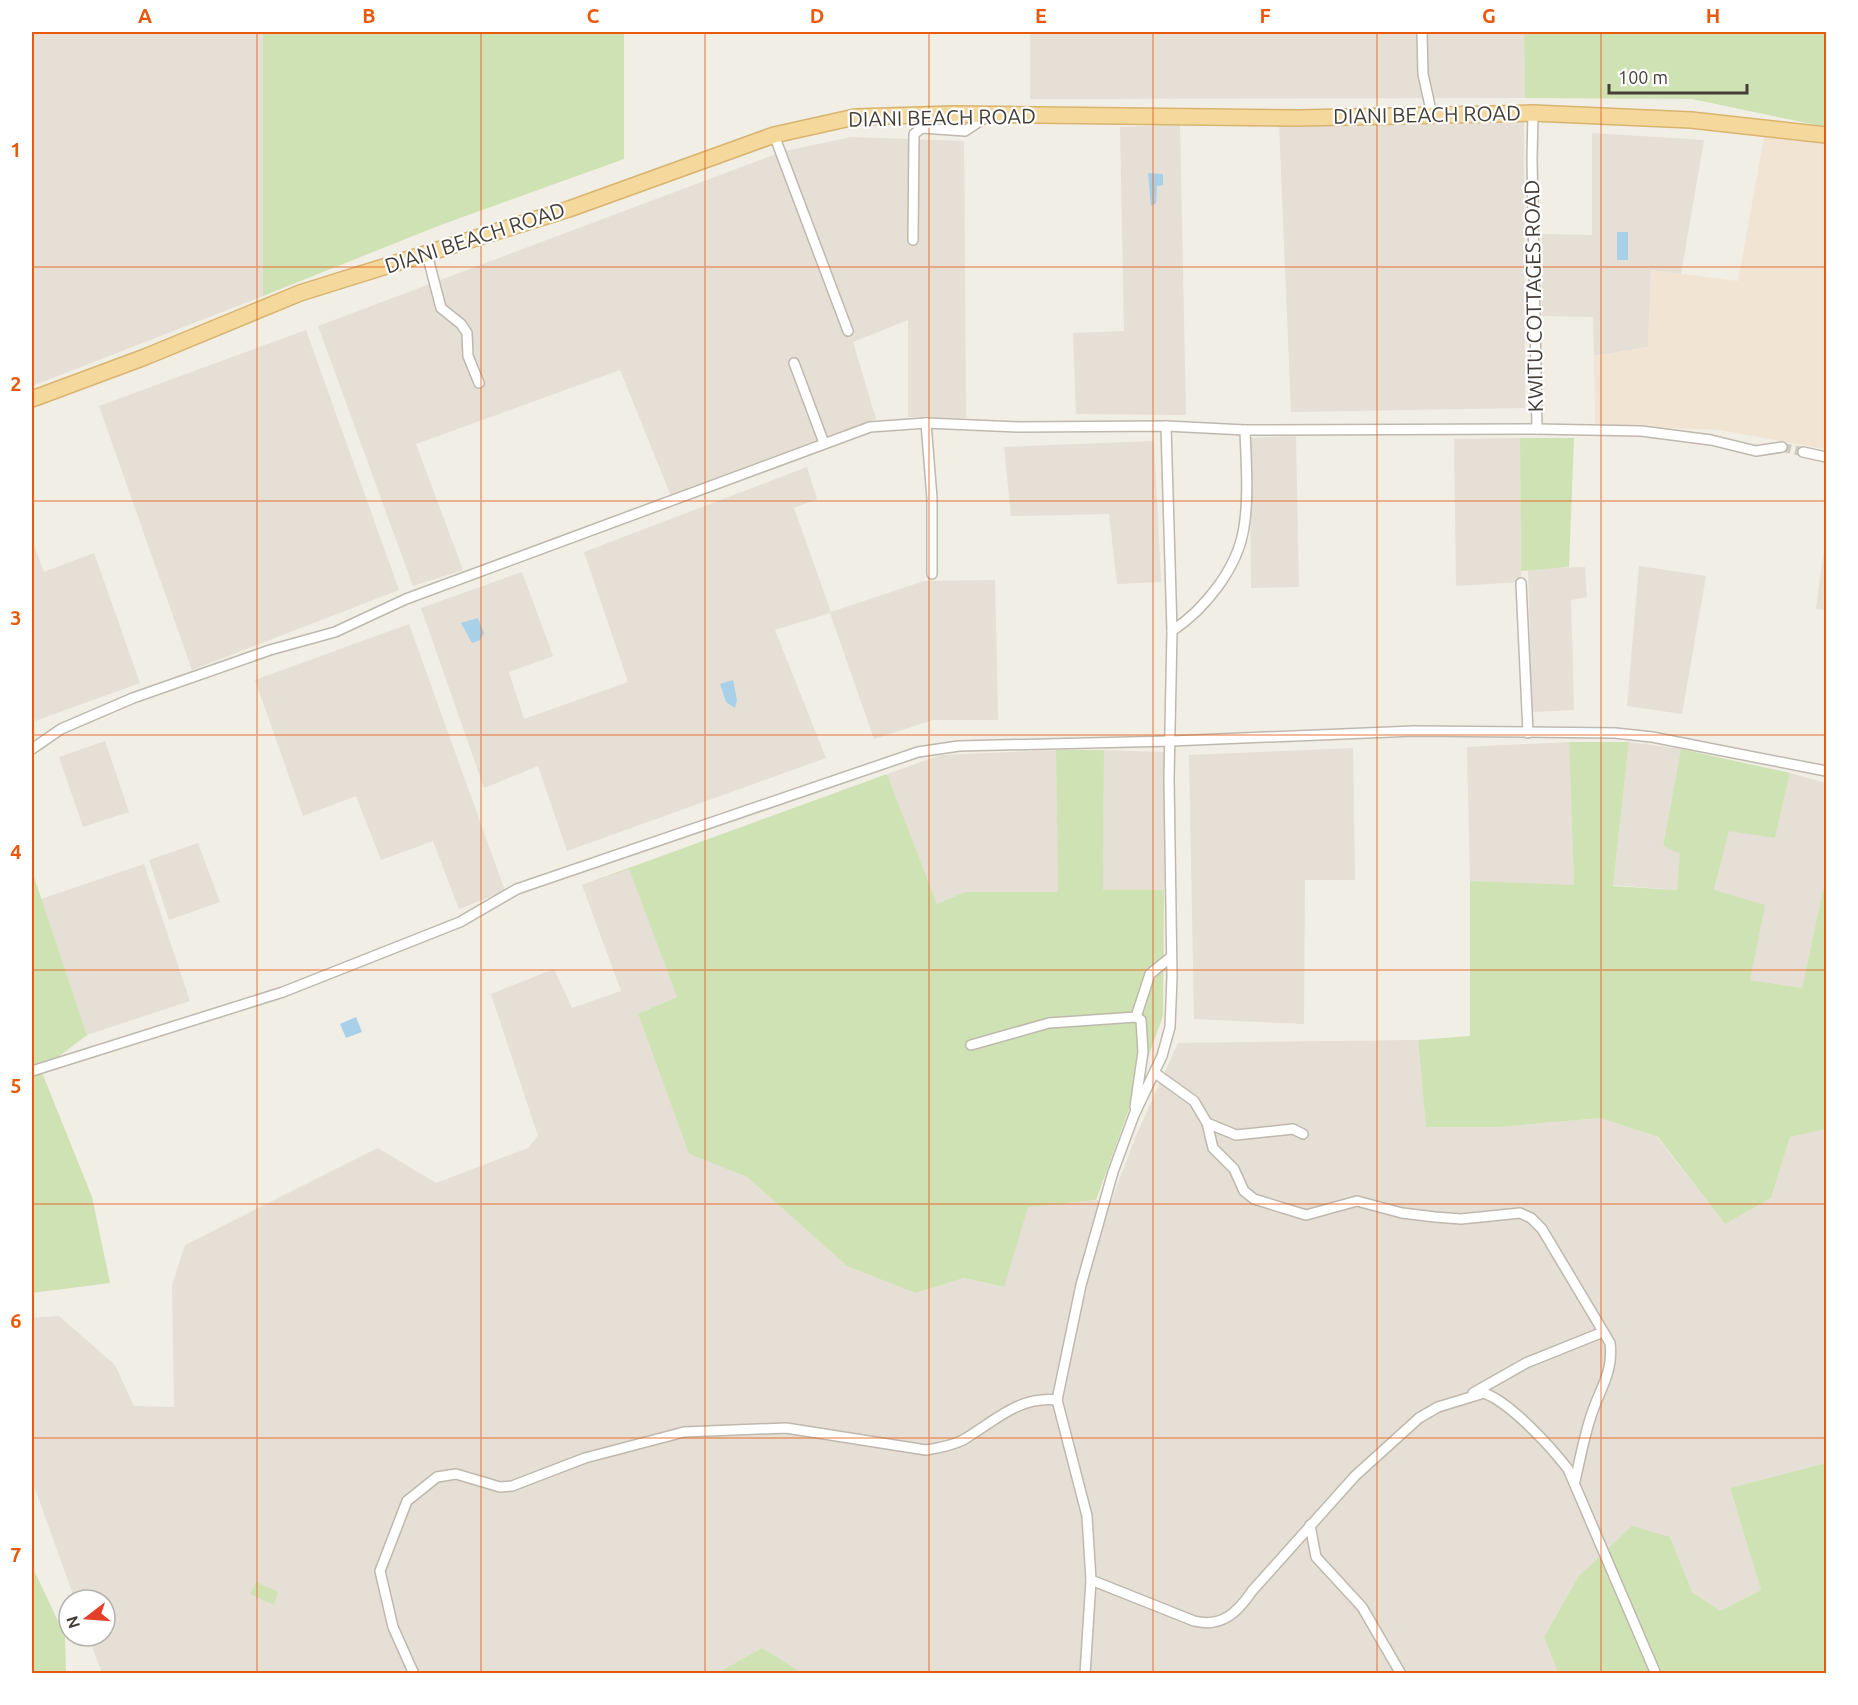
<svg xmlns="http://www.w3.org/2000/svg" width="1858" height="1705" font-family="Ubuntu,sans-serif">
<rect width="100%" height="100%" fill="#f1eee6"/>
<g fill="#e5dfd5">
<polygon points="32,32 263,32 263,296 32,386"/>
<polygon points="1030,32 1524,32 1525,98 1030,99"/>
<polygon points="1524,122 1525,408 1291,412 1279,123"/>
<polygon points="1180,125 1186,415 1076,414 1073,333 1124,331 1120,127"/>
<polygon points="1592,133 1704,140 1681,274 1651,270 1648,347 1594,356 1593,317 1542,316 1542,234 1592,235"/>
<polygon points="851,137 964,141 966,418 908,417 908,320 853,342 876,419 671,496 620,370 416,444 463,570 413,586 318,326 781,152"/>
<polygon points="306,330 399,590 192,670 99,406"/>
<polygon points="1296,436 1299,587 1251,588 1250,438"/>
<polygon points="1520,438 1521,582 1456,586 1454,439"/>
<polygon points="1154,441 1161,582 1117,584 1109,514 1011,516 1004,447"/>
<polygon points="807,467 817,499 794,508 831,612 924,581 995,580 998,720 933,720 874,739 830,613 775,630 826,758 567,851 538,766 484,788 421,608 522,572 553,656 509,672 524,719 628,682 584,552"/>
<polygon points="1826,534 1826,610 1816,609"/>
<polygon points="32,540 44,572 94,553 140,683 35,721 32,710"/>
<polygon points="1639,566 1706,576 1682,714 1627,706"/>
<polygon points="1585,567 1587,597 1571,600 1574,710 1532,712 1528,569"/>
<polygon points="409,624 505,891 459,909 433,841 381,860 356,796 303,816 255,680"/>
<polygon points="105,741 129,812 83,827 59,757"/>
<polygon points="1569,742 1574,886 1470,881 1467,747"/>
<polygon points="1629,742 1681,749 1663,846 1681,854 1677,890 1613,885"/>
<polygon points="1353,748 1355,880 1305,880 1304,1024 1194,1019 1189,755"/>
<polygon points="1056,750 1058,892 965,892 937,904 887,774 941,755"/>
<polygon points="1104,750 1164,752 1164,890 1103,890"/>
<polygon points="1790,773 1826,783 1826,876 1802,988 1750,980 1714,891 1729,830 1775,838"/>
<polygon points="198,843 220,902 169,920 149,860"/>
<polygon points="144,864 190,1001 87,1035 41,899"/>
<polygon points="629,868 677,997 638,1014 689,1154 747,1177 847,1266 915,1293 964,1278 1003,1287 1028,1206 1112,1199 1135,1138 1178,1043 1418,1040 1426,1127 1500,1127 1600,1118 1657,1137 1725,1224 1771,1198 1790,1137 1826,1129 1826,1463 1730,1488 1761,1590 1720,1611 1692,1592 1670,1537 1578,1577 1544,1637 1558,1673 802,1674 762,1648 718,1674 102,1673 88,1636 105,1636 105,1600 75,1600 32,1480 32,1318 59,1316 115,1365 134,1406 174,1407 172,1285 185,1245 378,1148 436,1183 528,1148 538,1136 491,994 554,969 572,1008 621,991 582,885"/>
</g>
<polygon fill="#f2e4d3" points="1765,132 1826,143 1826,449 1719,430 1595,424 1594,356 1648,347 1651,270 1738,281"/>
<g fill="#cee2b3">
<polygon points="263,32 624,32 624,159 438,226 263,296"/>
<polygon points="1524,32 1826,32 1826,127 1692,99 1525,98"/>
<polygon points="1520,438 1574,438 1569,567 1521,571"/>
<polygon points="1569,742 1629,742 1613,886 1677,890 1680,854 1663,846 1681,749 1790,773 1775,838 1729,831 1714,890 1765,905 1750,980 1802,988 1826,876 1826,1129 1790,1137 1771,1198 1725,1224 1658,1137 1600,1118 1500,1127 1426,1127 1418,1040 1470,1036 1470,881 1574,885"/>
<polygon points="1056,750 1104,750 1103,890 1164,890 1163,1016 1096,1200 1028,1207 1004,1287 964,1278 915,1293 847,1266 747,1177 689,1154 638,1014 677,997 629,869 582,885 887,774 937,904 965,892 1058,892"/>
<polygon points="32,871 87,1035 41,1070 92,1197 110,1283 32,1293"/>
<polygon points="1826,1463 1826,1673 1558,1673 1544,1637 1578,1577 1632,1526 1670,1537 1692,1592 1720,1611 1761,1590 1730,1488"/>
<polygon points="32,1566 65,1636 66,1673 32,1673"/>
<polygon points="256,1582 278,1592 274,1605 250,1594"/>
<polygon points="762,1648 802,1673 718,1673"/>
</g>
<g fill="#a8d1e9">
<polygon points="1148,173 1163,174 1163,185 1157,186 1156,203 1151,206"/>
<rect x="1617" y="232" width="11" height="28"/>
<polygon points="478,618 484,633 480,640 472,643 461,623"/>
<polygon points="733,680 737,700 735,708 726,702 720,684"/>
<polygon points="356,1017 362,1032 346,1038 340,1024"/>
</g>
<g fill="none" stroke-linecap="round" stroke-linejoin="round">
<polyline stroke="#cecbc3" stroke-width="9" stroke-dasharray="9 4.5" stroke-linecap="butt" points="1782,447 1803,452"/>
<defs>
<g id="minor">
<polyline points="1422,32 1423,74 1432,115"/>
<polyline points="774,135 848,331"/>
<polyline points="913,240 914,134 922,128 965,131 989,115"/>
<polyline points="427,254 441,308 461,324 467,333 468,356 479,383"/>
<polyline points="794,363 824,443"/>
<polyline points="926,423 932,498 932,574"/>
<polyline points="1166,426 1172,631"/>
<polyline points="1537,429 1641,431 1711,440 1756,451 1782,447"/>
<polyline points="1803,452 1826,457"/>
<polyline points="1521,583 1528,733"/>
<polyline points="32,749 61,729 133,698 270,650 335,632 406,599 870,427 926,423 1019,427 1166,426 1245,430"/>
<polyline points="1136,1017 1150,974 1171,957"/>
<polyline points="971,1045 1049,1023 1136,1017 1141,1020 1143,1052 1135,1107"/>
<polyline points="32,1071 283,992 460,922 517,889 918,752 959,746 1171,741 1414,731 1615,733 1652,737 1826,771"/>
<path d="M1155,1073L1194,1101L1207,1123L1213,1148L1234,1169L1244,1191L1254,1199L1306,1215L1357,1201L1402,1213L1435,1217L1461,1219L1520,1213L1531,1218L1542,1229L1610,1343C1614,1372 1599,1390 1591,1416C1584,1437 1580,1459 1575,1481"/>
<polyline points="1207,1123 1236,1135 1293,1129 1303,1134"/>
<polyline points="1473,1393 1526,1363 1603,1332"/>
<polyline points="1310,1525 1316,1557 1362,1607 1401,1674"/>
<path d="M1091,1580L1194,1621C1222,1628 1238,1612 1252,1591L1355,1476L1419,1418L1438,1407L1484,1393C1511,1403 1550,1446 1568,1469L1656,1674"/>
<path d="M414,1674L393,1627L380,1571L407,1501L437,1477L456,1474L500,1487L512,1486L585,1458L684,1432L786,1428L926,1450C939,1448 951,1446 963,1440C994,1422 1017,1396 1057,1400"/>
<path d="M1085,1674L1091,1580L1087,1516L1057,1400L1081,1285L1113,1172L1134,1115L1162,1056L1170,1027L1172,977L1169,778L1172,631C1205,609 1238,568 1244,527C1249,496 1246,461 1245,430L1537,429L1532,159L1533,113"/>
</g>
<polyline id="primary" points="32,399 145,357 300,293 569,209 774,135 855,117 953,114 1299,118 1533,113 1691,120 1826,135"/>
</defs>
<use href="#minor" stroke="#bfb8ad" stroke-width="12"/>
<use href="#primary" stroke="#d8b46e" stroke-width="18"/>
<use href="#minor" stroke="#fff" stroke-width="9"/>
<use href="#primary" stroke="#f4d89c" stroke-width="15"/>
</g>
<path fill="none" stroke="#e8590c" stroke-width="1.5" stroke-opacity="0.55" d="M257,32V1674M481,32V1674M705,32V1674M929,32V1674M1153,32V1674M1377,32V1674M1601,32V1674M32,267H1826M32,501H1826M32,735H1826M32,970H1826M32,1204H1826M32,1438H1826"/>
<g text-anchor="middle" stroke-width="4.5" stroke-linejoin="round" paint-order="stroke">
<g font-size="21" fill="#443e36" stroke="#fff">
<text transform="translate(1427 115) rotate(-1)" y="7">DIANI BEACH ROAD</text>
<text transform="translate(942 118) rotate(-1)" y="7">DIANI BEACH ROAD</text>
<text transform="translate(475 238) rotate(-18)" y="7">DIANI BEACH ROAD</text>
<text transform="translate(1534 296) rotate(-91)" y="7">KWITU COTTAGES ROAD</text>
</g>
</g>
<rect width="1858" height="1705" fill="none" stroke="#ffffff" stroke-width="66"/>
<g transform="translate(87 1618) rotate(253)"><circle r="28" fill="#ffffff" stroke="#b4b2af" stroke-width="1.5"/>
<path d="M0-4.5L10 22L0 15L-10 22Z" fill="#e53f2a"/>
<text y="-9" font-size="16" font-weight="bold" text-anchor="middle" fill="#443e36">N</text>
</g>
<path d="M1609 84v9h138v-9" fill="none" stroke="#443e36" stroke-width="3"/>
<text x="1618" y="84" font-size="18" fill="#443e36" stroke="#ffffff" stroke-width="4.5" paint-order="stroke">100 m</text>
<rect x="33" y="33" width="1792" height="1639" fill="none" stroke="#e8590c" stroke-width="2"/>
<g font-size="20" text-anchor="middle" font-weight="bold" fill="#e8590c">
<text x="145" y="23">A</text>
<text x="369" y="23">B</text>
<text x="593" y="23">C</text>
<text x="817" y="23">D</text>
<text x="1041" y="23">E</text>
<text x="1265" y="23">F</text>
<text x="1489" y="23">G</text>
<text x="1713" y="23">H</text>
<text x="16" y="157">1</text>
<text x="16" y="391">2</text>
<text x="16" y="625">3</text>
<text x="16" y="859">4</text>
<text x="16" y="1093">5</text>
<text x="16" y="1328">6</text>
<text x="16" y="1562">7</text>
</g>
</svg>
